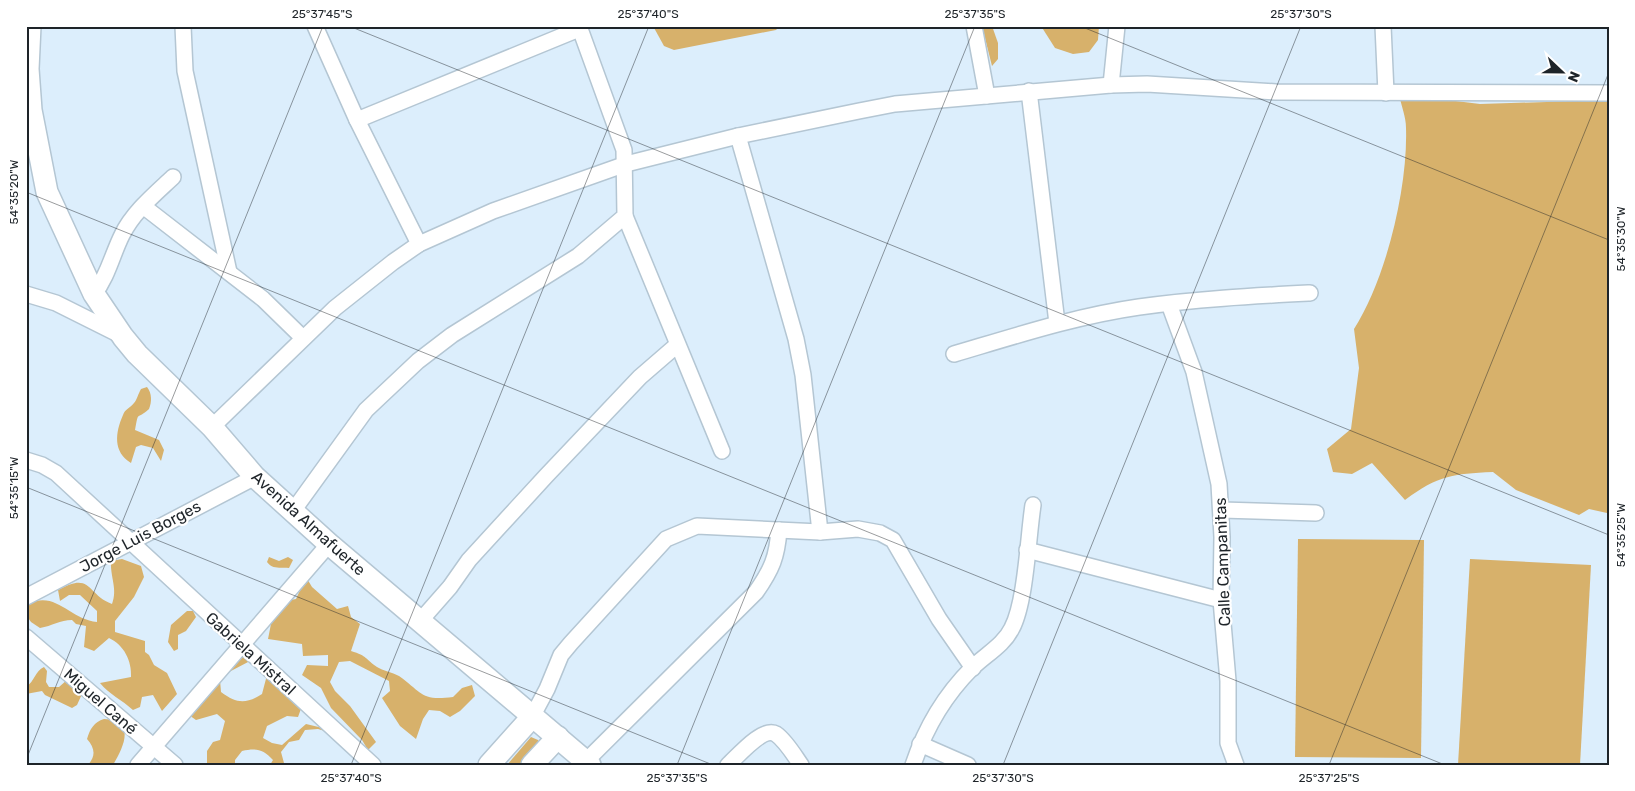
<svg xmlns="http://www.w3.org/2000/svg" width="1635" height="791" font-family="Rubik,sans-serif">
<rect width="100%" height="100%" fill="#dceefc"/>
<g fill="#d7b16b">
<polygon points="653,26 780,26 776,30 674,50 664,46"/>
<polygon points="982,26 992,26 998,43 998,59 992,66"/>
<polygon points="1041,26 1099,26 1098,40 1089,52 1073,54 1055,48"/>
<path d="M1399,94L1480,104L1609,100V518L1607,513L1589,509L1579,515L1516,490L1493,472C1452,474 1439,475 1405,500L1372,463L1352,474L1333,472L1327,449L1351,429L1359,368L1354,329C1386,279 1408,188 1406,128C1406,117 1401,105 1399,94Z"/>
<path d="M147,387C152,393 152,402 149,409C136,421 139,409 135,430L159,440L164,450L161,461L153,448L141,445L136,447L131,463C113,452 115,433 123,415C125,409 130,408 134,403C137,400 138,394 141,389Z"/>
<polygon points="1298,539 1424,540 1421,758 1295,757"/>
<path d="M269,557L279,561L288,557L293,560L289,568C281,567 273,570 267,562Z"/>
<path d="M122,559L141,566L144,577L134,597L115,621V632L145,641V652L149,655L154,665L167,673L177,694L162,711L153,695L142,697L140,707L133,710C122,700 109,694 100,683L131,677C132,661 124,645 109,638L94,651L84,647L86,626L76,624L72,620C60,620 52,626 40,628L31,622L26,615L29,604C55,590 71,620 97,622V611L80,595H69L60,601L58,590C92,571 86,594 112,604C118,589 110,577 111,561Z"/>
<polygon points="1470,559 1591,565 1580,765 1458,765"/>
<path d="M306,577L312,587L337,609L348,606L351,617L360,624L351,651C368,656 365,659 377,667C383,671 392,672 399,676C423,693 420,701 453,697L462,688L472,685L475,696L460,711L450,717L440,711L429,710L423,719L416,739L400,726L382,698L390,691L389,681L350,661L339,662L330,682L335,691L350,706L376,742L368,750L362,740L331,708L321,688L302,675L307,665L328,666V655L303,656L302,644L268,639L272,619L285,601L296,599Z"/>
<polygon points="187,611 193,611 196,617 186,631 178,635 178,649 174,651 168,642 171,625"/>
<path d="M247,651L250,661L229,672L220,680L221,692C237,704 246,704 262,694L267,675L302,706L298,717L287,716L267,726L263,738L272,743L282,745L306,724L327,729L333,741L328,732L318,729L305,730L299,740L289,742L281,752L284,763L288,765H270L273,760C263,749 256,748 242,751L235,760V765H207V751L213,742L220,740L225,721L217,714L196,720L186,713L197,692Z"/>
<path d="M44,667L47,671L46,682L49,687H59L67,680L82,694L77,705L72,708L45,695L42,691L26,694V687C35,681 35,671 44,667Z"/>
<path d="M104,719C137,721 123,748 113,765H88C96,756 95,748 87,739C90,729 94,722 104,719Z"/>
<polygon points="531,737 538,740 540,745 523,765 507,765"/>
</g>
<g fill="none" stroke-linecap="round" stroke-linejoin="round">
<defs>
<g id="street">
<polyline points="183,26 185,71 229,272"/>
<polyline points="315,26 357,120 419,244"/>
<polyline points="974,26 987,96"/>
<polyline points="1383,26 1386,93"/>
<polyline points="1111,85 1117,26"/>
<polyline points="1029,91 1057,323"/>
<polyline points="357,120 579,29"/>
<polyline points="738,136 796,339 803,375 820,532"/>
<polyline points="143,206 263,299 303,338"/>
<polyline points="625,216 722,451"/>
<polyline points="26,294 56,303 120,335"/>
<path d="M94,294C108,276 112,255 122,235C133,212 155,194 173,177"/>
<polyline points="1169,304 1194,372 1219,484 1222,537 1221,600 1228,681 1228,743 1236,765"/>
<path d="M954,354C1015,336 1076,316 1139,307C1195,299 1253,296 1310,293"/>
<polyline points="212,427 335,308 393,262 419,244 493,211 626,164 738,136 859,111 895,104 1111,85 1147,84 1276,92 1609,93"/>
<polyline points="26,460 42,465 56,473 373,765"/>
<polyline points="1222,510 1316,513"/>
<polyline points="293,511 366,410 418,361 452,335 578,256 625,216 624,150 579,26"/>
<polyline points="1027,550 1221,600"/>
<polyline points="26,597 255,477"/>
<polyline points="421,620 450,587 469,560 546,476 640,377 677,345"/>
<polyline points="26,637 175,765"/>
<polyline points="532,717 547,689 561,655 571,643 666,539 697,526 820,532 858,529 880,533 893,540 939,619 973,668"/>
<polyline points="920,744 968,765"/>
<path d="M586,761L756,592C772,569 777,557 779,530"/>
<polyline points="138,765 329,544"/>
<path d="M728,765C737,757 763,726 776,734C786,741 794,755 801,765"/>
<path d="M913,765C925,729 945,695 972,668C985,655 1004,645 1012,628C1026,601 1028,537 1033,505"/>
</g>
<g id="secondary">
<polyline points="30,26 28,69 31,110 47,192 94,294 123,337 137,354 212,427 255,477 329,544 590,765"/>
<polyline points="489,765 532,717"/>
<polyline points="532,765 558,737"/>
</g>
</defs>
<use href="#street" stroke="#b4c6d3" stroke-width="18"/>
<use href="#secondary" stroke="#b4c6d3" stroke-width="24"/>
<use href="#street" stroke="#fff" stroke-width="15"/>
<use href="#secondary" stroke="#fff" stroke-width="21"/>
</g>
<path fill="none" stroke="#1e2429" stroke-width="1" stroke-opacity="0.45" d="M349,26L1609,535M1080,26L1609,240M26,192L1445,765M26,487L713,765M26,760L323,26M351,765L649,26M677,765L975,26M1003,765L1301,26M1329,765L1609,72"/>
<g text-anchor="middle" stroke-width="4.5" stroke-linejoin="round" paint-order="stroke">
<g font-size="16" fill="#1e2429" stroke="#fff">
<text transform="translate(309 523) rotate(42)" y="6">Avenida Almafuerte</text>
<text transform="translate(140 536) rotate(-28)" y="6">Jorge Luis Borges</text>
<text transform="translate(1222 562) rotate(-92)" y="6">Calle Campanitas</text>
<text transform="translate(251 653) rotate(42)" y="6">Gabriela Mistral</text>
<text transform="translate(101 701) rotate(41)" y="6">Miguel Cané</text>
</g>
</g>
<rect width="1635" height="791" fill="none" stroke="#ffffff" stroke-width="55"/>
<g transform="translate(1562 72) rotate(112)" stroke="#ffffff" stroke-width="4" paint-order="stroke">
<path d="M0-4L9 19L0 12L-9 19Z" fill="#1e2429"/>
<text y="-8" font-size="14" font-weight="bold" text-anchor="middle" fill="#1e2429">N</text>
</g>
<rect x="28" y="28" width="1580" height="736" fill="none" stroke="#1e2429" stroke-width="2"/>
<g font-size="12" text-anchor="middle" fill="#1e2429">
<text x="322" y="18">25°37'45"S</text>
<text x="648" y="18">25°37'40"S</text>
<text x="975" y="18">25°37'35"S</text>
<text x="1301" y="18">25°37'30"S</text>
<text transform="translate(14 192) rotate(-90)" y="4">54°35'20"W</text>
<text transform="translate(1621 239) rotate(-90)" y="4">54°35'30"W</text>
<text transform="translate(14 488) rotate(-90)" y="4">54°35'15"W</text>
<text transform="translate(1621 535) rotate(-90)" y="4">54°35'25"W</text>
<text x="351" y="782">25°37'40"S</text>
<text x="677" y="782">25°37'35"S</text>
<text x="1003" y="782">25°37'30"S</text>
<text x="1329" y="782">25°37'25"S</text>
</g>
</svg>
